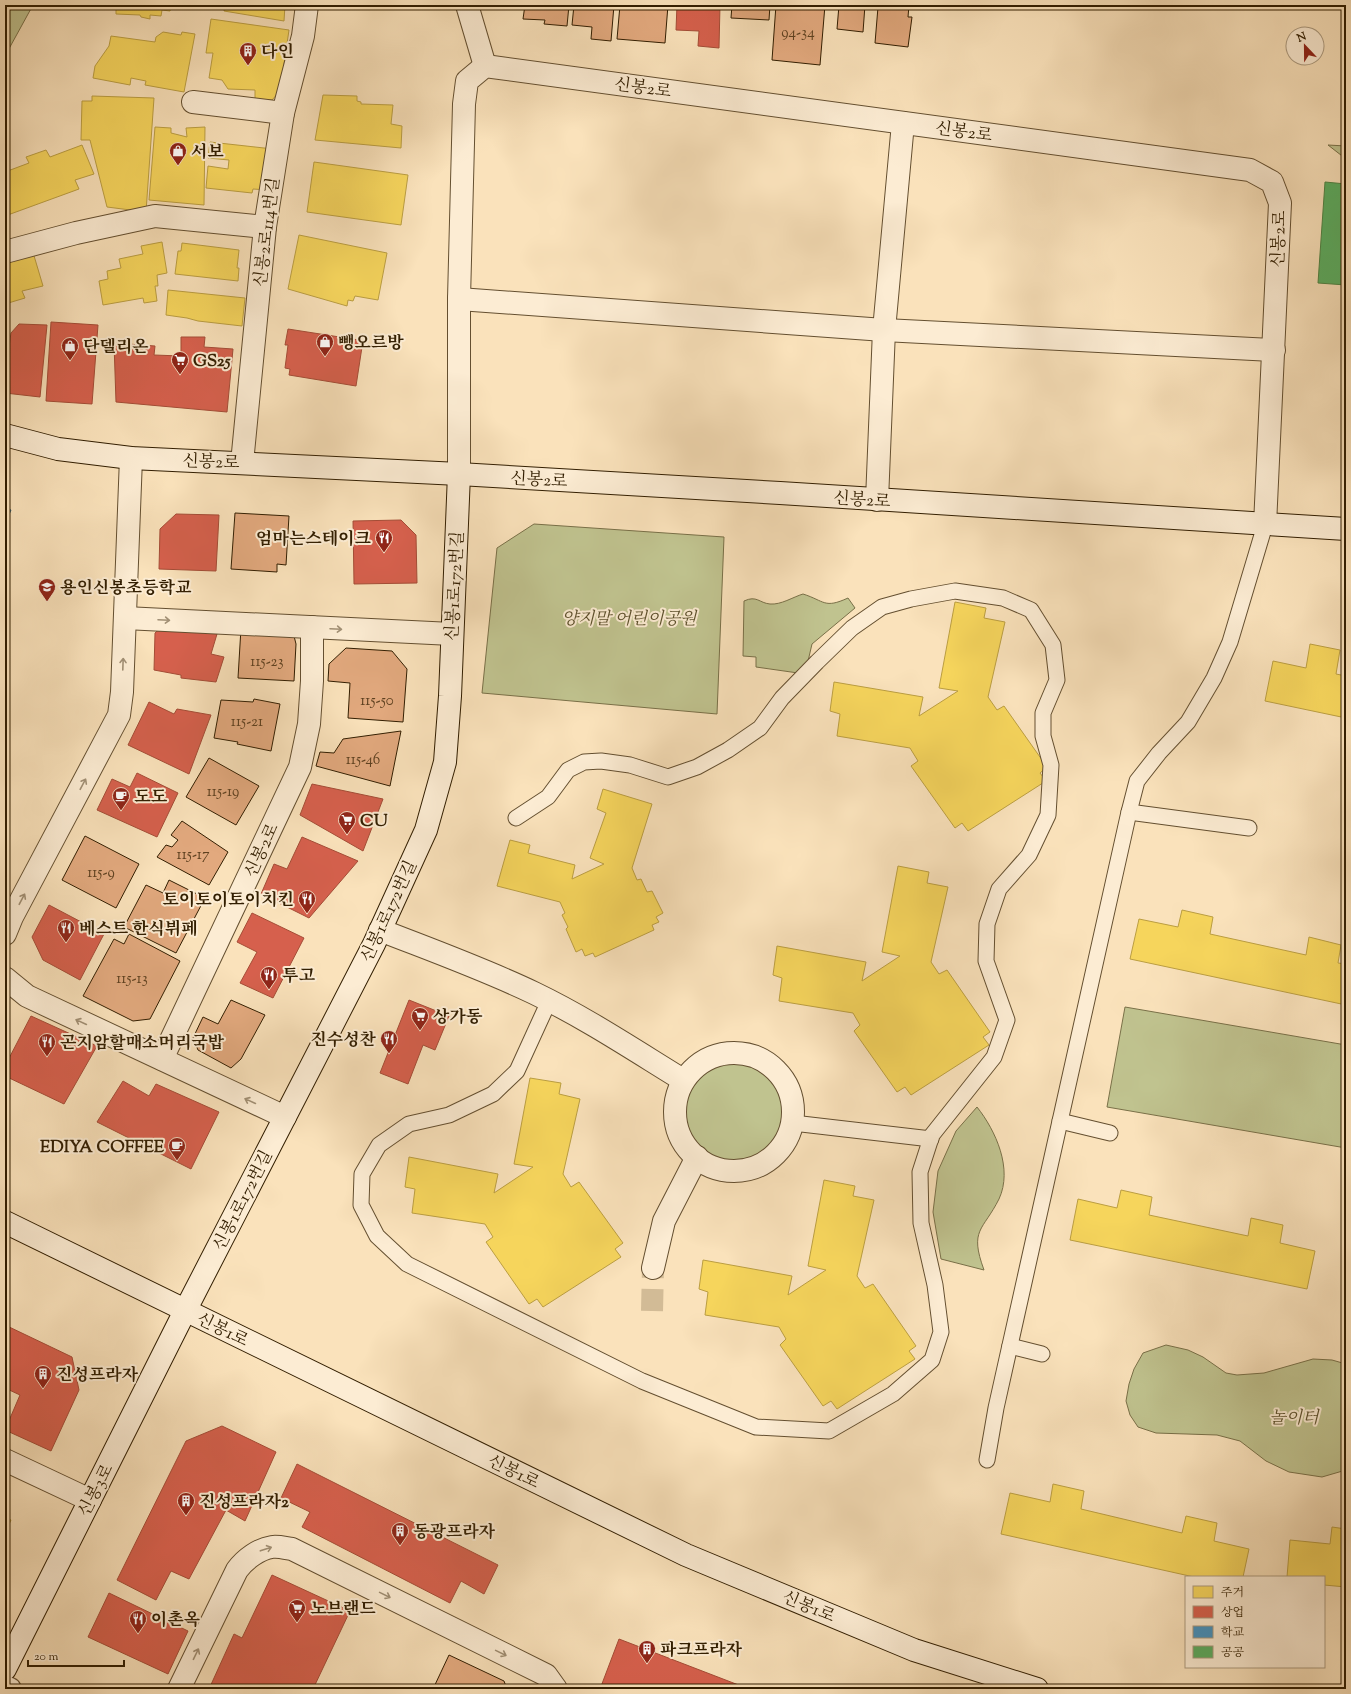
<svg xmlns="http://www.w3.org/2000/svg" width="1351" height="1694" font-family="'Sorts Mill Goudy','Noto Serif KR',serif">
<rect width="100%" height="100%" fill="#fae2bb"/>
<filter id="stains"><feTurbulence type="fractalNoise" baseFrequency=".005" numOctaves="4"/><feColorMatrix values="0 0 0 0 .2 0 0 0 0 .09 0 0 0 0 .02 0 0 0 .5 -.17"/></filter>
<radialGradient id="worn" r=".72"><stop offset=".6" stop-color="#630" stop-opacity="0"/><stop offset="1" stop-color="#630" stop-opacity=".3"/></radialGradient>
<g fill="#c0c38f" stroke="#797048">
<polygon points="5,5 33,5 5,56"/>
<polygon points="1328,145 1346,146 1346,159"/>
<polygon points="534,524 724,537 717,714 482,693 497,548"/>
<path d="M803,594C825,601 824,609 848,598L855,608L812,644L805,674L756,667V657L743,656L744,601C757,595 759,603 770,604C781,605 793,597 803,594Z"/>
<polygon points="1125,1007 1346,1045 1346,1148 1107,1107"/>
<circle cx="735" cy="1112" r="56"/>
<path d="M977,1107C996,1131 1013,1169 999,1199C983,1231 969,1229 984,1270L941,1259L933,1212L938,1171L956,1131Z"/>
<polygon points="1166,1345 1188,1350 1203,1357 1226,1373 1237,1375 1264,1373 1313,1359 1332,1360 1346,1364 1346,1470 1322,1477 1289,1472 1266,1461 1240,1441 1217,1435 1156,1433 1138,1427 1130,1415 1126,1401 1129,1384 1134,1369 1143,1353"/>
</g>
<g fill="#f6d55c" stroke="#bb9e41">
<polygon points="116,5 171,5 170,11 162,10 161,16 150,15 150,19 141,17 140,15 116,14"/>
<polygon points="225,5 285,5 284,21 224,11"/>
<polygon points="211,19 289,30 280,91 272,100 255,99 255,90 228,89 222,80 209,78 213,53 206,53"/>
<polygon points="163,32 181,35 182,32 195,34 184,92 145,85 146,81 131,78 130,85 93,78 95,66 109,46 111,36 155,42 156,37"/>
<polygon points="323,95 357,96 357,101 361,102 361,104 393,105 391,124 402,126 401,148 315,140"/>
<polygon points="92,96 154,98 146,212 107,207 90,140 81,140 82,101 92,101"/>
<polygon points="155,127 171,128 171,133 187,137 186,128 205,127 204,205 149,200"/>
<polygon points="210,142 273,149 268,190 253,189 252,193 206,188 208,166 228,169 229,160 208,158"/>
<polygon points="82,145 94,174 75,180 79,189 5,216 5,172 29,163 26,157 46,150 50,157"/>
<polygon points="314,162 408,175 401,225 307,212"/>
<polygon points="299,235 387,253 378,300 355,296 353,301 348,300 347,306 288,289"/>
<polygon points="162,242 167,273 157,275 158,286 155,286 157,301 144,303 143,298 103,305 99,281 108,279 107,271 121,268 119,259 143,254 141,246"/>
<polygon points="182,243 239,250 237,268 239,268 238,281 175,274 178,251 181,251"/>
<polygon points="32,249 43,286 22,291 25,298 5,304 5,258"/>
<polygon points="168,290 245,298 242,326 198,321 187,318 166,315"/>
<polygon points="955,602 986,608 984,618 1005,622 988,697 997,710 1004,706 1047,767 1040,773 1046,781 968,831 962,823 955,828 911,766 918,761 910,748 837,736 840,714 830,711 834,682 923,697 919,716 958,691 939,688"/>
<polygon points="1310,644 1340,650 1336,674 1346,676 1346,718 1265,701 1273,661 1306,668"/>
<polygon points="603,789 652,804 632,868 637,880 641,879 647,892 652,891 663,913 656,917 659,922 652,925 654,930 595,957 593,953 585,956 582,949 576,952 566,929 568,927 562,915 565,913 560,902 497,886 510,840 530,845 528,853 575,865 572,879 604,864 590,858 606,813 597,809"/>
<polygon points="898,866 929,872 927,883 948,887 931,962 939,974 947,970 990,1032 983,1037 989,1045 911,1095 905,1087 897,1092 854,1031 860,1025 853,1013 779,1001 782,978 773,975 777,946 866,962 862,981 900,956 882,952"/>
<polygon points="1182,910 1213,917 1210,934 1306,955 1309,937 1341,945 1338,963 1346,964 1346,1005 1130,959 1139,919 1178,927"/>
<polygon points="530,1078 561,1083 559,1094 580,1099 563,1174 571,1187 579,1182 623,1243 615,1249 621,1257 543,1307 537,1299 529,1304 486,1242 493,1237 485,1224 412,1213 415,1189 405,1187 409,1157 498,1174 494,1193 533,1167 514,1164"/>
<polygon points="824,1180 855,1186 853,1196 874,1200 857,1276 865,1288 873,1284 916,1346 909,1351 915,1359 837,1409 831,1401 823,1406 780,1345 786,1339 779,1327 705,1315 708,1292 699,1289 703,1260 792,1276 788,1295 826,1270 808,1266"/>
<polygon points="1121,1190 1152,1197 1149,1215 1248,1236 1251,1218 1283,1225 1280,1243 1315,1251 1307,1289 1070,1240 1078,1199 1117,1208"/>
<rect x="1345" y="1265" width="1" height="38"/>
<polygon points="1053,1484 1084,1491 1081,1509 1182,1533 1186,1516 1217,1523 1214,1541 1249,1549 1243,1577 1194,1577 1001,1534 1010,1493 1050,1502"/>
<polygon points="5,1518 11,1520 5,1533"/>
<polygon points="1332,1527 1346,1529 1346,1587 1324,1585 1324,1577 1287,1577 1290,1540 1330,1544"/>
</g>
<g fill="#d6604d" stroke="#a54c36">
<polygon points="677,5 720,5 719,48 698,46 699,31 676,30"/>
<polygon points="51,322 98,325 92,404 46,401"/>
<polygon points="19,324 47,325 40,397 5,393 5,374 11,333"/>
<polygon points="288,329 359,340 358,346 362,347 356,386 289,375 290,369 285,368 288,345 285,345"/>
<polygon points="181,337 205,337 204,347 233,349 227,412 116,402 114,343 155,346 154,355 181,356"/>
<polygon points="176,514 219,515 216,571 159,569 160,529"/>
<polygon points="401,520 416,535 417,583 354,584 353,521"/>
<polygon points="167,622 217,634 211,654 224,657 216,682 181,678 181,675 154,670 155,633"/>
<polygon points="149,702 174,714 177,709 211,715 189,774 128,745"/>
<polygon points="137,773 178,793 157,837 97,810 112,779 130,787"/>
<polygon points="312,784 383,799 363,851 300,815"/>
<polygon points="302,837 358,861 309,918 261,894 274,864 287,869"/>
<polygon points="49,905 104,934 80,980 43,960 32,937"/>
<polygon points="252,913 304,938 273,998 240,983 257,952 237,942"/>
<polygon points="409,1000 449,1016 435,1050 423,1045 408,1084 380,1073"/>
<polygon points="31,1016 97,1046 64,1104 5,1076 5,1066"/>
<polygon points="123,1081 149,1096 156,1084 219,1112 191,1169 97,1122"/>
<polygon points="5,1325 72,1357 79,1390 51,1451 5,1430 20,1395 5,1388"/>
<polygon points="222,1426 276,1452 245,1521 226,1510 189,1579 171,1571 156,1600 117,1580 186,1441"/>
<polygon points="297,1464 498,1565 484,1594 461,1581 450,1603 302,1527 310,1512 281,1498"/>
<polygon points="272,1575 350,1611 313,1689 209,1689 234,1634 242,1638"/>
<polygon points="109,1593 188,1631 168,1674 88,1637"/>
<polygon points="619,1639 749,1689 600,1689"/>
<polygon points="330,1685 340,1689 328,1689"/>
</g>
<polygon fill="#4393c3" stroke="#3e7089" points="5,508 11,510 5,524"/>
<polygon fill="#5aae61" stroke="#4e8344" points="1325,182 1346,184 1346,285 1318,283"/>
<g fill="#e2a97e" stroke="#321e01">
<polygon points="525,5 569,5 567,26 544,24 545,20 523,19"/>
<polygon points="574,5 614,5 611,41 591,39 592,27 572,25"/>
<polygon points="620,5 668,5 665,43 617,39"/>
<polygon points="732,5 770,5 769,20 731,18"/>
<polygon points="776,5 825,5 820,65 772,60"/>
<polygon points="839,5 865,5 863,32 837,29"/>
<polygon points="886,5 909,5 908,17 912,17 908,47 875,43 878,7 885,8"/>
<polygon points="235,513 289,516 286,565 277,564 277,572 231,569"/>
<polygon points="241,628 294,636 296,644 294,681 238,678"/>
<polygon points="346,648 392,651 407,669 403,722 348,718 350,683 328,681 329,664"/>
<polygon points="254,699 280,704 271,751 237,744 238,742 214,738 221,700 253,702"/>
<polygon points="401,731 390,786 316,766 320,752 334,753 343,739"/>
<polygon points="209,758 259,786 236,825 186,797"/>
<polygon points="182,821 228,852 209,885 157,857 166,845 172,847 178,840 171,835"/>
<polygon points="85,836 139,864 116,908 62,880"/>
<polygon points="169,880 205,898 176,953 124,927 146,885 163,893"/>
<polygon points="129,934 180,961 150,1019 133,1021 83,996 114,939 124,944"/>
<polygon points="231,1000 265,1015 241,1059 231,1068 198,1050 193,1038 203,1017 218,1024"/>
<polygon points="449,1655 504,1681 507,1689 433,1689"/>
</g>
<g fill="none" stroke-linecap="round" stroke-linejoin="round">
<polyline stroke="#d2bb96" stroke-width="22" stroke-dasharray="22 11" stroke-linecap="butt" points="652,1311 653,1268"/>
<defs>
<g id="lane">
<polyline points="1129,812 1249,828"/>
<polyline points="516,818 548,797 568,770 584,762 601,761 630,765 668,777 697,767 728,750 760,728 782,698 817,662 852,628 882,607 911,599 955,591 1003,598 1031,610 1053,645 1057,680 1043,713 1043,736 1051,765 1048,815 1029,855 999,889 987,924 986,961 1007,1020 994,1057 932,1135 920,1172 921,1223 935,1285 941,1332 932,1360 893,1394 829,1431 756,1427 642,1381 407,1264 377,1236 361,1205 362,1174 379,1145 409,1124 449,1115 493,1094 517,1071 549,1001"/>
<polyline points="1060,1121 1110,1133"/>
<polyline points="793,1123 931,1139"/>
<polyline points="1010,1346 1042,1354"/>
<polyline points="987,1460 996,1408 1129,812 1137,781 1159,753 1188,722 1214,678 1230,642 1265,525"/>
</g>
<g id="street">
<polyline points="467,5 485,66"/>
<polyline points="193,102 283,113"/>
<polyline points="5,252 76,233 155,216 265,227"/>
<polyline points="459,299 884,330 1274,350"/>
<polyline points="242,463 265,227 283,113 303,36 307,5"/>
<polyline points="459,474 459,299 464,104 467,81 485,66 1250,170 1272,182 1280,203 1265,525"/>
<polyline points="877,500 884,330 903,123"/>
<polyline points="125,618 452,634"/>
<path d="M380,930C431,950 484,969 534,993C586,1018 634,1050 683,1080"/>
<polyline points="5,934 12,917 119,715 122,692 131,458"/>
<polyline points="5,978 27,996 285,1117"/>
<circle cx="734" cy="1112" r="59"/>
<polyline points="162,1059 300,767 309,724 312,681 312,627"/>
<polyline points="653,1268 664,1221 697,1157"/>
<polyline points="5,1460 90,1500"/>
<polyline points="5,1687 10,1689"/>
<path d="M179,1689L237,1570C245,1559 259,1549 272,1547C278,1546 285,1548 292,1549L546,1675L556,1689"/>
</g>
<g id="secondary">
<polyline points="5,435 58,449 131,458 459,474 780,493 1346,529"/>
<polyline points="5,1222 686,1555 914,1650 1037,1689"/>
<polyline points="5,1669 185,1311 374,944 426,830 445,762 450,696 459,474"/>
</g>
</defs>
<use href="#lane" stroke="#644f30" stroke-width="17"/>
<use href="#street" stroke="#644f30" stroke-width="24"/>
<use href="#secondary" stroke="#321e01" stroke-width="24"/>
<use href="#lane" stroke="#fcecd3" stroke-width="15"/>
<use href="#street" stroke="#fcecd3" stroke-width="22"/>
<use href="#secondary" stroke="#fcecd3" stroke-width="22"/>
</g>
<defs><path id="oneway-shaft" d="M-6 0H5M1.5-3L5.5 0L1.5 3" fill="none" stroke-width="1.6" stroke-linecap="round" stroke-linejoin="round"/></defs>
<g stroke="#a18f74">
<use href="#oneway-shaft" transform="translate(164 620) rotate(3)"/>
<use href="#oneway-shaft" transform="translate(336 629) rotate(3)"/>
<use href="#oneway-shaft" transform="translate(123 664) rotate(-88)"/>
<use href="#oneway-shaft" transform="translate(83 784) rotate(-62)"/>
<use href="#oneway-shaft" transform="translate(22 899) rotate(-62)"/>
<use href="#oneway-shaft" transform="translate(81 1022) rotate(-155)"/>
<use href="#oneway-shaft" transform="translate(250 1101) rotate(-155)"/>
<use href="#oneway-shaft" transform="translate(266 1549) rotate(-18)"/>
<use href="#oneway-shaft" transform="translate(385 1595) rotate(26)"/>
<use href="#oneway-shaft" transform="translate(501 1653) rotate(26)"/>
<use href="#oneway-shaft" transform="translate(196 1654) rotate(-64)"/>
</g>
<defs>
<symbol id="building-pin" viewBox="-11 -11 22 30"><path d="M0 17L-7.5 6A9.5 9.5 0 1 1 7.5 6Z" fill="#8f2418" stroke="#fcecd3"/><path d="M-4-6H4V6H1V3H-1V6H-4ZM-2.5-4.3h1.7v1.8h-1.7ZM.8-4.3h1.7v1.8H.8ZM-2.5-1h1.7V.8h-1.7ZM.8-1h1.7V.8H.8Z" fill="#fff"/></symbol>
<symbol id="shop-pin" viewBox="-11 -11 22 30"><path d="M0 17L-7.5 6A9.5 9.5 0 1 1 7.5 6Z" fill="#8f2418" stroke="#fcecd3"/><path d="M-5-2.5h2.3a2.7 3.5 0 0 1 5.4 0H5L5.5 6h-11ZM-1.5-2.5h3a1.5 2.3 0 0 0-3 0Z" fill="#fff"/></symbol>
<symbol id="supermarket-pin" viewBox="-11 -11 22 30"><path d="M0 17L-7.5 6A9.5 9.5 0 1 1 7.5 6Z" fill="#8f2418" stroke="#fcecd3"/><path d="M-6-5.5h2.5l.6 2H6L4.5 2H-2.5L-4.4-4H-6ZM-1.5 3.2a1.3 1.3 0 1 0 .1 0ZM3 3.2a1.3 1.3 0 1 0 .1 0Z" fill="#fff"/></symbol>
<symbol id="restaurant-pin" viewBox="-11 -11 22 30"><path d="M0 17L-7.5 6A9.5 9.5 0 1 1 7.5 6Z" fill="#8f2418" stroke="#fcecd3"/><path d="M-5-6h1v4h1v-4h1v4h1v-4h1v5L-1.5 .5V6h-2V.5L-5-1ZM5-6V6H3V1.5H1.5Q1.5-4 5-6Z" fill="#fff"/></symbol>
<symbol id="school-pin" viewBox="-11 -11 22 30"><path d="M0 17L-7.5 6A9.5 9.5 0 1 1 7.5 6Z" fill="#8f2418" stroke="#fcecd3"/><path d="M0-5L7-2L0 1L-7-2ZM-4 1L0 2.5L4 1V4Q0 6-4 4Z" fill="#fff"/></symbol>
<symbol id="cafe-pin" viewBox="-11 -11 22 30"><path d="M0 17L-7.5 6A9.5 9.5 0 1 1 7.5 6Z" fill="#8f2418" stroke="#fcecd3"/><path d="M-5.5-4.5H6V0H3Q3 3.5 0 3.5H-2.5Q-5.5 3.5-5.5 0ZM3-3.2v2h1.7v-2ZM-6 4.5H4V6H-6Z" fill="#fff"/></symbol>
</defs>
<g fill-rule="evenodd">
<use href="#building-pin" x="238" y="41" width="20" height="27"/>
<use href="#shop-pin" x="168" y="141" width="20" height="27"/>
<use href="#shop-pin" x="315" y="332" width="20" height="27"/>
<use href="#shop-pin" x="60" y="336" width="20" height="27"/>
<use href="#supermarket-pin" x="170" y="350" width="20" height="27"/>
<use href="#restaurant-pin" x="374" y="528" width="20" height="27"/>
<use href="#school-pin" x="37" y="577" width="20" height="27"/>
<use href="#cafe-pin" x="111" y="786" width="20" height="27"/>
<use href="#supermarket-pin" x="337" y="810" width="20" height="27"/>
<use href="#restaurant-pin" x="297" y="889" width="20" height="27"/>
<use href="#restaurant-pin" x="56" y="918" width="20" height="27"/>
<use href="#restaurant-pin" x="259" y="965" width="20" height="27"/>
<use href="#supermarket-pin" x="410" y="1006" width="20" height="27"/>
<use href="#restaurant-pin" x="379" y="1029" width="20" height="27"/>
<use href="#restaurant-pin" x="37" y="1032" width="20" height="27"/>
<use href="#cafe-pin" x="167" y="1136" width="20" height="27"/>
<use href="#building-pin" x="33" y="1364" width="20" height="27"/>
<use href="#building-pin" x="176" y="1491" width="20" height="27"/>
<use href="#building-pin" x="390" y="1521" width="20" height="27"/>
<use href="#supermarket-pin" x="287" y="1598" width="20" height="27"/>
<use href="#restaurant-pin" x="128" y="1609" width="20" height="27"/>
<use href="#building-pin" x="637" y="1639" width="20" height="27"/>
</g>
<g text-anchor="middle" stroke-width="4" stroke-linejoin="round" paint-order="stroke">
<g font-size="15" fill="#5e4120">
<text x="798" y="37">94-34</text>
<text x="267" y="666">115-23</text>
<text x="377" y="705">115-50</text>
<text x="247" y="726">115-21</text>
<text x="363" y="764">115-46</text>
<text x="223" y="796">115-19</text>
<text x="193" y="859">115-17</text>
<text x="101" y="877">115-9</text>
<text x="132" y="983">115-13</text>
</g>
<g font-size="17" font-weight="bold" fill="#321e01" stroke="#fcecd3" text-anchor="start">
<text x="261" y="57">다인</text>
<text x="191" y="157">서보</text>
<text x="338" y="348">뺑오르방</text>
<text x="83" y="352">단델리온</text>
<text x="193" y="366">GS25</text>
<text x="371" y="544" text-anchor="end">엄마는스테이크</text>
<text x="60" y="593">용인신봉초등학교</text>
<text x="134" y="802">도도</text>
<text x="360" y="826">CU</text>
<text x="294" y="905" text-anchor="end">토이토이토이치킨</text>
<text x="79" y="934">베스트 한식뷔페</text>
<text x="282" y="981">투고</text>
<text x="433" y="1022">상가동</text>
<text x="376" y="1045" text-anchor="end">진수성찬</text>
<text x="60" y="1048">곤지암할매소머리국밥</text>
<text x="164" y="1152" text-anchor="end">EDIYA COFFEE</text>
<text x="56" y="1380">진성프라자</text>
<text x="199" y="1507">진성프라자2</text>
<text x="413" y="1537">동광프라자</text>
<text x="310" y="1614">노브랜드</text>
<text x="151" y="1625">이촌옥</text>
<text x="660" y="1655">파크프라자</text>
</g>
<g font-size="17" fill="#321e01" stroke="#fcecd3">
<text transform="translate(643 87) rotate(8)" y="6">신봉2로</text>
<text transform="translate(964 131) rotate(8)" y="6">신봉2로</text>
<text transform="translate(266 232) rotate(-83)" y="6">신봉2로114번길</text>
<text transform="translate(1278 239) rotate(-88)" y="6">신봉2로</text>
<text transform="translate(211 461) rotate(2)" y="6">신봉2로</text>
<text transform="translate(539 479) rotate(3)" y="6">신봉2로</text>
<text transform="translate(862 499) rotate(4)" y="6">신봉2로</text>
<text transform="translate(454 586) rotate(-87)" y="6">신봉1로172번길</text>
<text transform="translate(261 850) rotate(-65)" y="6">신봉2로</text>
<text transform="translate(388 911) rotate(-65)" y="6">신봉1로172번길</text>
<text transform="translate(242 1200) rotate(-63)" y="6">신봉1로172번길</text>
<text transform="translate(223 1329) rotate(26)" y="6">신봉1로</text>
<text transform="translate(514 1471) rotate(26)" y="6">신봉1로</text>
<text transform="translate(95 1490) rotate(-63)" y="6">신봉3로</text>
<text transform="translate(809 1606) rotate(23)" y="6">신봉1로</text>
</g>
<g font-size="17" font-style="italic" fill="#5d502c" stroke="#fcecd3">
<text x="629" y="624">양지말 어린이공원</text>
<text x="1294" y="1423">놀이터</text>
</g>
</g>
<rect width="1351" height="1694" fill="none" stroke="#fae2bb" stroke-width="20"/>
<rect x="6" y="6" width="1339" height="1682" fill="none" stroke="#321e01" stroke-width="2"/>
<rect x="10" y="10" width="1331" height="1674" fill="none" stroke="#321e01"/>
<rect x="1185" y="1576" width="140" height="92" fill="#fcecd3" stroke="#ab9a7f"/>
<rect x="1193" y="1586" width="20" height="12" fill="#f6d55c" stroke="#ab9a7f"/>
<text x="1221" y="1596" font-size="12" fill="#321e01">주거</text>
<rect x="1193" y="1606" width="20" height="12" fill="#d6604d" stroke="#ab9a7f"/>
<text x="1221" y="1616" font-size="12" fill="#321e01">상업</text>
<rect x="1193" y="1626" width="20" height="12" fill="#4393c3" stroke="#ab9a7f"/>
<text x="1221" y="1636" font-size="12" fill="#321e01">학교</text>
<rect x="1193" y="1646" width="20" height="12" fill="#5aae61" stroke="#ab9a7f"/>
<text x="1221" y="1656" font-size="12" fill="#321e01">공공</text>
<g transform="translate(1305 46) rotate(338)"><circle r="19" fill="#fcecd3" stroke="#ab9a7f"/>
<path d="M0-3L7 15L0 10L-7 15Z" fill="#8f2418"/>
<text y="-6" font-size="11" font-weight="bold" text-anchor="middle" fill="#321e01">N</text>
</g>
<path d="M28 1660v6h96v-6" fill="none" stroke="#321e01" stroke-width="2"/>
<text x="34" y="1660" font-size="12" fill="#321e01" stroke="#fcecd3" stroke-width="3" paint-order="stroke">20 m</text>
<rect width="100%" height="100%" filter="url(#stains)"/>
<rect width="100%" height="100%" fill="url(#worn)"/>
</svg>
